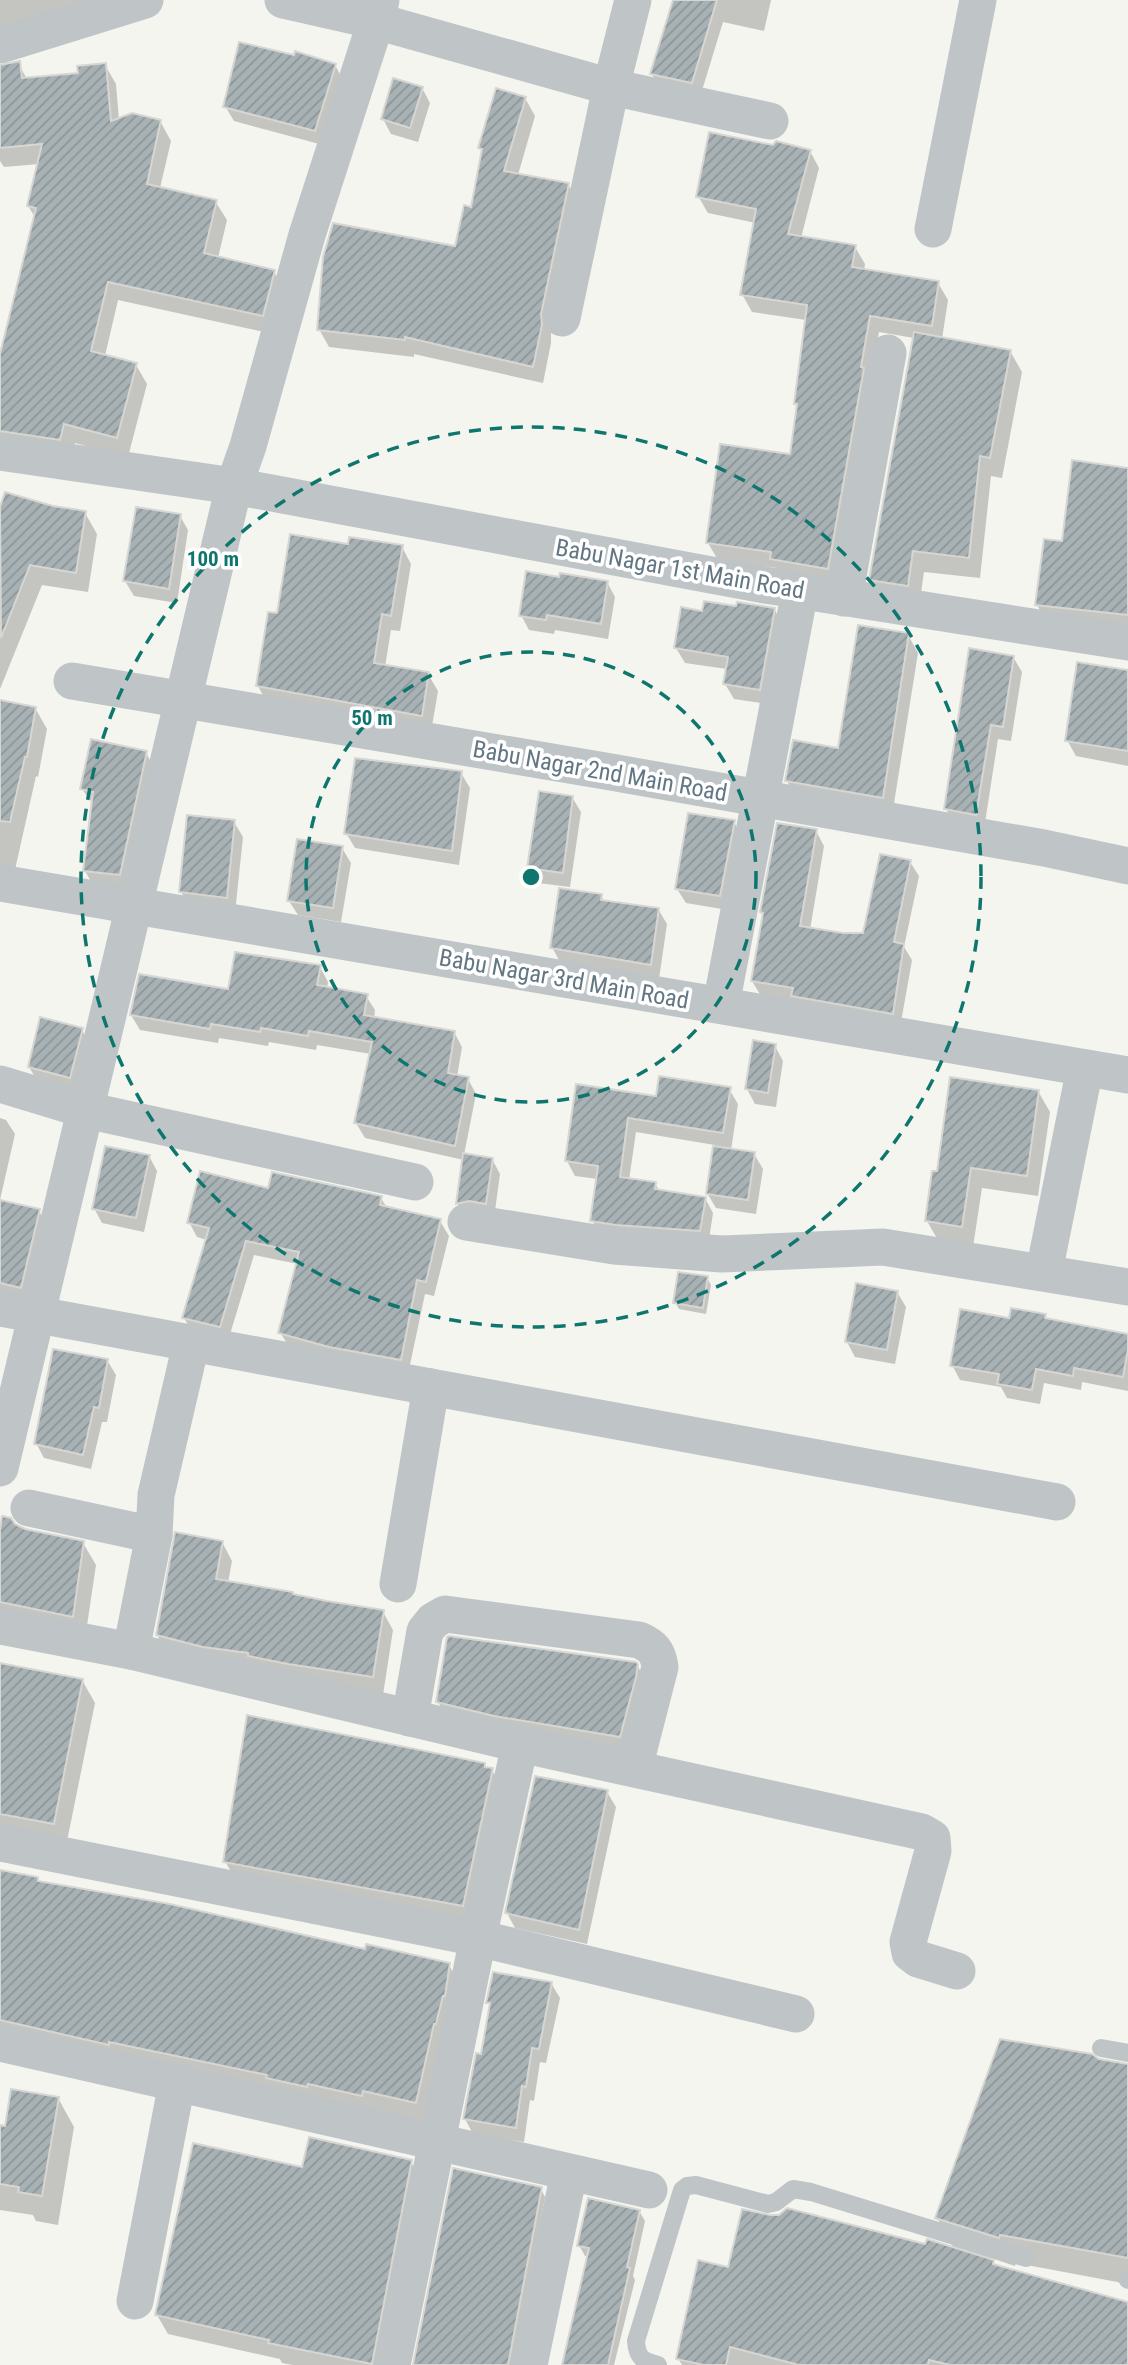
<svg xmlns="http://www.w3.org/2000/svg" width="1128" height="2365" font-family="'Roboto Condensed',sans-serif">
<defs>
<pattern id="building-hatch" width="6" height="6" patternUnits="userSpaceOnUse" patternTransform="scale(1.75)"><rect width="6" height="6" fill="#a8b2b5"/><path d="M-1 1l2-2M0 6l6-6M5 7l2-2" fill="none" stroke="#8c9699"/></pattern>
</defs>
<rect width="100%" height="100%" fill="#f5f5f0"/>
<g fill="#0003">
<polygon points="0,0 126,0 0,41"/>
<polygon points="674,0 771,0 764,31 723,22 700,97 660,88 652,74"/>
<polygon points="295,57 335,65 343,80 323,145 234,121 225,106"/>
<polygon points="18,63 27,79 79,75 105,65 116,84 119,120 160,121 171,141 160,188 215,201 227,220 218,258 274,272 285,291 273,334 118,300 105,356 136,365 147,384 128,457 75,443 71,458 0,454 0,362 35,217 28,206 39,164 4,167 0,161 0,67"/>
<polygon points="422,88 430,103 418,142 391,134 383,119"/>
<polygon points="525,98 535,116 518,175 568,184 578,202 551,332 551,343 543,383 414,354 414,357 329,347 319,329 457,248 472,209 483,153 480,148"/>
<polygon points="810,151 819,168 801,238 855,247 865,264 864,271 938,283 948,300 942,339 1010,351 1022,372 1002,478 991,476 980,578 924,572 919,607 883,601 870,580 914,338 879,332 837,585 781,576 777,568 718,560 708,543 791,456 799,409 796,404 806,320 752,312 742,294 756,223 708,213 698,196"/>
<polygon points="1128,469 1128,634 1048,624 1037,605 1063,543"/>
<polygon points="0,508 53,508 85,513 97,534 88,592 42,585 0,689"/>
<polygon points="180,516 188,530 177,603 134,596 125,581"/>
<polygon points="350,546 402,547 411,564 400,631 391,630 385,667 428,674 438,691 431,732 267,703 258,686"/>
<polygon points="560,579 607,582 615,597 608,639 555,630 554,634 529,630 521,615"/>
<polygon points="738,608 774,609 783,624 768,704 734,699 725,684 727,669 685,663 676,648 704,613"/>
<polygon points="908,635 918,653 892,816 797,799 787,781 840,750"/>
<polygon points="1013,657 1022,672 1011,741 998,739 984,829 955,824 946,809"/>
<polygon points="1128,680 1128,766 1076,756 1067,740"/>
<polygon points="0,702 35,708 47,729 38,777 36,776 12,883 0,883"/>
<polygon points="146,753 154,767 128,890 93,885 85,871 93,804 82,789"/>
<polygon points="461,773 470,788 459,865 355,848 346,833"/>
<polygon points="572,797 581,812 570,887 538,883 529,868"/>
<polygon points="234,822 243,837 235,913 190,907 181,892"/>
<polygon points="734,822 742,837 728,910 686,903 677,889"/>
<polygon points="816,831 824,846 810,930 843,935 865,935 910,862 919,876 904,947 912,960 900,1028 761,996 752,981 764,915 762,912"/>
<polygon points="342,848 351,863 341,922 298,915 289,901"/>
<polygon points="601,896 605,903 658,909 667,924 659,979 560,962 552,947"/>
<polygon points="320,967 328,982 327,989 366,996 375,1010 374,1019 454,1032 462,1047 457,1077 468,1079 476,1094 464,1155 492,1159 500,1174 494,1218 466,1218 458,1204 464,1160 365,1138 356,1123 371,1054 317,1045 316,1050 269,1042 268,1046 219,1038 218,1043 140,1030 131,1015"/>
<polygon points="82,1030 90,1045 78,1092 38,1082 29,1067"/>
<polygon points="775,1046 783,1061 776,1107 755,1104 747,1089"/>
<polygon points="577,1086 657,1098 729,1089 738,1104 731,1150 754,1154 763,1169 756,1214 716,1208 707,1193 715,1145 636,1132 629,1180 655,1184 660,1192 705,1198 713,1213 708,1246 600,1235 592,1220 598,1179 575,1176 567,1161"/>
<polygon points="1038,1091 1050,1112 1038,1196 982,1188 973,1247 939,1242 927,1221 938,1173"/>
<polygon points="0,1118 6,1120 15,1134 0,1200"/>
<polygon points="149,1156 157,1171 144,1232 102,1223 94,1208"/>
<polygon points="270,1191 381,1198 387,1208 440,1221 449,1236 434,1296 425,1294 408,1374 289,1347 280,1332 298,1264 254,1255 228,1341 193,1333 184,1318 207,1240 197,1237 189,1222"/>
<polygon points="0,1202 39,1211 47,1226 29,1302 0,1295"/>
<polygon points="707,1278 711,1285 706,1314 679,1309 675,1302"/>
<polygon points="897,1292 906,1307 895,1364 855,1357 847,1342"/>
<polygon points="1045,1316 1047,1320 1128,1335 1128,1391 1082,1382 1081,1390 1044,1383 1040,1404 1007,1398 1001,1387 960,1380 952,1365 1010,1320"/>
<polygon points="107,1360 116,1375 107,1422 102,1422 91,1469 44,1458 36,1443"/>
<polygon points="14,1525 24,1530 83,1543 96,1565 85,1639 0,1616 0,1541"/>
<polygon points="222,1542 232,1561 228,1583 383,1612 393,1630 383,1695 168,1653 157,1635"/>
<polygon points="0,1665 82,1680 95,1703 66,1846 0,1833"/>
<polygon points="637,1665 654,1695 637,1765 455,1731 438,1702"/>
<polygon points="484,1765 486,1769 492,1770 504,1791 475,1926 237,1882 225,1861"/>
<polygon points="607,1792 616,1807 587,1944 515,1928 507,1913"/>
<polygon points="0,1872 37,1879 40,1883 366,1951 367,1946 450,1967 462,1987 428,2123 0,2038"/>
<polygon points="551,1983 560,1998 546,2063 540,2062 534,2101 530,2100 524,2142 473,2134 465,2119 483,2056 491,2007 488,2002"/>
<polygon points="1098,2061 1128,2065 1128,2284 1016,2263 1015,2266 991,2258 996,2267 1128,2304 1128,2365 682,2365 678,2358 729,2269 927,2246 955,2250 937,2218"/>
<polygon points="58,2098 74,2127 58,2225 36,2221 33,2215 0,2210 0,2126 7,2127"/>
<polygon points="411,2162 422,2181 386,2365 293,2365 282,2363 280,2359 168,2334 157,2315 303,2169"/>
<polygon points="541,2189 545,2197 515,2365 415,2365"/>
<polygon points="639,2211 645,2221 633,2276 635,2280 614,2365 564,2365 589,2256 585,2256 579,2245"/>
</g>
<g fill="url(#building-hatch)" stroke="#d6d6d3" stroke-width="2">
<polygon points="673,0 717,0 692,83 650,74"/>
<polygon points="239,42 294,55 295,51 336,64 315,131 223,107"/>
<polygon points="20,61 22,78 78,73 77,66 106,63 111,121 132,113 161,120 147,184 217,200 204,253 275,270 263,316 108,282 91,351 137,363 117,438 64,424 60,440 0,431 0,354 36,208 27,206 42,144 0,148 0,65"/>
<polygon points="393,78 423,87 410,128 381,119"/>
<polygon points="496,88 526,97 504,171 569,183 541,314 542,325 533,367 405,337 405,340 317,330 323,257 333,223 455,246 464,205 471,207 482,149 478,148"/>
<polygon points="709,132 773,145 776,141 811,150 788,234 856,245 852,267 939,281 932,326 870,316 861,367 864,368 828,569 770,559 771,552 706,543 720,444 790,454 797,404 794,404 807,305 740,295 756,209 696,197"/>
<polygon points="914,332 1011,350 990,458 980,456 969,558 913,551 908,586 869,580"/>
<polygon points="1072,460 1128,468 1128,615 1035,605 1044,539 1062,541"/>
<polygon points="5,492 53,506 86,511 76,573 30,565 1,638 0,507"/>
<polygon points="136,507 181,514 169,589 123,581"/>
<polygon points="290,534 348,544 349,537 403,545 391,616 382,614 374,663 429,672 422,716 256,686 268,612 277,613"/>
<polygon points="526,571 559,577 560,573 608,581 601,624 547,615 546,620 519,616"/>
<polygon points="704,601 736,606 737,602 775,608 760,690 723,684 728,657 674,648 681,607 702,611"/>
<polygon points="858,625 909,633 883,798 785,781 793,740 838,748"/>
<polygon points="969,648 1014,656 1003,727 991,725 976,815 944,809"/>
<polygon points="1077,662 1128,670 1128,751 1065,741"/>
<polygon points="0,700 36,707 27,757 25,757 10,822 0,821"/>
<polygon points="91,739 147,751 120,875 83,871 93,792 80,789"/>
<polygon points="355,758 462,771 452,851 344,834"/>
<polygon points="539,791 573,796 563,873 527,868"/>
<polygon points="688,813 735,820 720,896 675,889"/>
<polygon points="187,815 235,820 227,898 179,892"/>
<polygon points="777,823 817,829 800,926 843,933 863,933 880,854 911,860 894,942 904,944 893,1014 791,996 793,988 751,981 763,913 760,912"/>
<polygon points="297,839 343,846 333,908 287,901"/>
<polygon points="559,888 602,894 601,900 659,908 651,965 550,948"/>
<polygon points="235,952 321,965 317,985 368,994 364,1015 455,1031 448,1073 469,1077 455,1146 354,1123 372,1042 309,1031 308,1036 261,1028 260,1032 211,1024 210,1029 130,1015 139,974 228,989"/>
<polygon points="40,1017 83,1028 70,1078 28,1067"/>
<polygon points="753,1040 776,1044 768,1093 745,1089"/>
<polygon points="659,1076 731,1087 723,1133 628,1118 620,1177 656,1182 655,1189 706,1197 700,1231 616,1225 590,1221 598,1166 565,1161 576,1084 656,1096"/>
<polygon points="950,1077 1039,1090 1027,1176 971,1168 962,1227 925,1221 932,1171 937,1171"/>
<polygon points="105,1146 150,1155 136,1218 92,1209"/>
<polygon points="713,1146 755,1152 748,1200 706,1194"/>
<polygon points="463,1153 493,1158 486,1204 469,1201 456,1204"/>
<polygon points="200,1171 268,1188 272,1172 382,1196 380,1205 441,1219 426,1282 417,1280 401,1360 329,1347 278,1333 299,1252 246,1241 220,1327 182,1318 209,1228 187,1223"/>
<polygon points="0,1200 40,1209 21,1288 0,1283"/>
<polygon points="678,1272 708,1276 703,1308 673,1303"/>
<polygon points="856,1283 898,1291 887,1350 845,1342"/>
<polygon points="1011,1308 1046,1314 1045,1318 1128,1334 1128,1349 1123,1377 1074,1368 1073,1376 1036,1369 1032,1390 997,1384 999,1374 950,1366 960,1309 1009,1318"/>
<polygon points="53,1349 108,1359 99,1408 94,1407 83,1455 34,1444"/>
<polygon points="2,1516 11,1518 15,1524 25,1529 84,1541 73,1617 0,1602 0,1530"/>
<polygon points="175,1532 223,1541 216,1579 293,1592 293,1594 327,1601 384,1610 373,1677 288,1664 248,1656 248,1653 203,1647 156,1635"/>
<polygon points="449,1636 636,1662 638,1664 636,1677 620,1737 494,1716 436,1702 447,1637"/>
<polygon points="0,1663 83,1679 54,1824 0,1814"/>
<polygon points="247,1715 485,1763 485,1767 493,1768 463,1906 223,1862"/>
<polygon points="535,1776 608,1790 579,1930 505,1913"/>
<polygon points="0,1870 38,1877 38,1881 170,1904 365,1949 366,1944 450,1963 445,1996 443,1996 436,2024 434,2024 416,2103 363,2091 362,2096 308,2084 307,2087 266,2078 267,2075 109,2042 109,2045 0,2020"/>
<polygon points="493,1972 552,1982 539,2049 532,2048 526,2087 522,2086 516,2128 463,2119 476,2053 481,2054 490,2003 486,2003"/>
<polygon points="1000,2039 1092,2054 1099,2059 1128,2064 1128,2258 1000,2235 999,2238 935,2218"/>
<polygon points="11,2089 59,2097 42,2196 18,2192 19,2187 0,2184 0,2125 5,2126"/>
<polygon points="309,2137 412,2160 372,2364 268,2343 269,2340 155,2315 193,2143 302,2167"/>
<polygon points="453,2168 542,2187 508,2365 413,2365"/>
<polygon points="588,2198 640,2210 627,2267 630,2268 608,2365 562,2365 589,2248 577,2246"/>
<polygon points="787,2208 925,2244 927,2239 994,2260 993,2264 1128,2302 1128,2365 950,2365 929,2360 928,2365 799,2365 730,2347 726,2365 704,2365 676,2359 698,2260 728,2267 742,2209 770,2215 779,2215"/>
</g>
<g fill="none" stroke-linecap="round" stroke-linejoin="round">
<g stroke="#bfc5c7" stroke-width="18">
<polyline points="1101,2048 1128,2053"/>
<polyline points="1127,2279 1128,2280"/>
<path d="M658,2365C643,2361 637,2358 636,2341L682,2190L687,2186L696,2185L768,2204L776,2202L793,2189L811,2192L1026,2258"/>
</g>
<g stroke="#bfc5c7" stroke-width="37">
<polyline points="283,0 376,21 381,0"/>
<polyline points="0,45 145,0"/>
<polyline points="933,229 978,0"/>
<polyline points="562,318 611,87 770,121"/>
<polyline points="0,452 234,486 765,585 1128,642"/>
<polyline points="844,598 888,353"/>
<polyline points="72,681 605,771 1044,848 1128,866"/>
<polyline points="0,883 1128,1075"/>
<polyline points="721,1005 800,591"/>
<polyline points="0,1084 86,1110 415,1182"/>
<polyline points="466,1222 614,1246 722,1254 883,1247 1128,1287"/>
<polyline points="1044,1272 1085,1068"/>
<polyline points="0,1308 1057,1502"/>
<polyline points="0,1468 234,486 248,446 307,235 376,21 611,87 633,0"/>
<polyline points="29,1508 154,1535 131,1651"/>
<polyline points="154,1535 156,1495 191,1344"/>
<polyline points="398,1584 431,1387"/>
<polyline points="0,1626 131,1651 520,1744 922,1832 932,1838 933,1851 908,1942 910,1953 918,1959 957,1971"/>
<path d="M410,1718L425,1631L433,1621L445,1614L639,1640C653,1646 658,1652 660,1667L634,1768"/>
<polyline points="0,1843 478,1938 796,2014"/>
<polyline points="0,2043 649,2190"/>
<polyline points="135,2301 177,2083"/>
<polyline points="392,2365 478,1938 520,1744"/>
<polyline points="529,2365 569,2173"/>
</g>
</g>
<g fill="none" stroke="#0f766e" stroke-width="3.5" stroke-dasharray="12 9">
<circle cx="531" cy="877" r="225"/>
<circle cx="531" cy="877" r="450"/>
</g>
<g text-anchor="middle" stroke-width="7" stroke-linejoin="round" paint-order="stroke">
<g font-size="24" fill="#627783" stroke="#fff">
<text transform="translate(680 569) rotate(10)" y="8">Babu Nagar 1st Main Road</text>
<text transform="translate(600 771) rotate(10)" y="8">Babu Nagar 2nd Main Road</text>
<text transform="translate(564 979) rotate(10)" y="8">Babu Nagar 3rd Main Road</text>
</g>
</g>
<circle cx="531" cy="877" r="10" fill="#0f766e" stroke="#fff" stroke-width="3.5"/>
<g font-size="21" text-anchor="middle" font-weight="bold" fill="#0f766e" stroke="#fff" stroke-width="7" stroke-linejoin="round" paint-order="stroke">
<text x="213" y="566">100 m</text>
<text x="372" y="725">50 m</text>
</g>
</svg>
